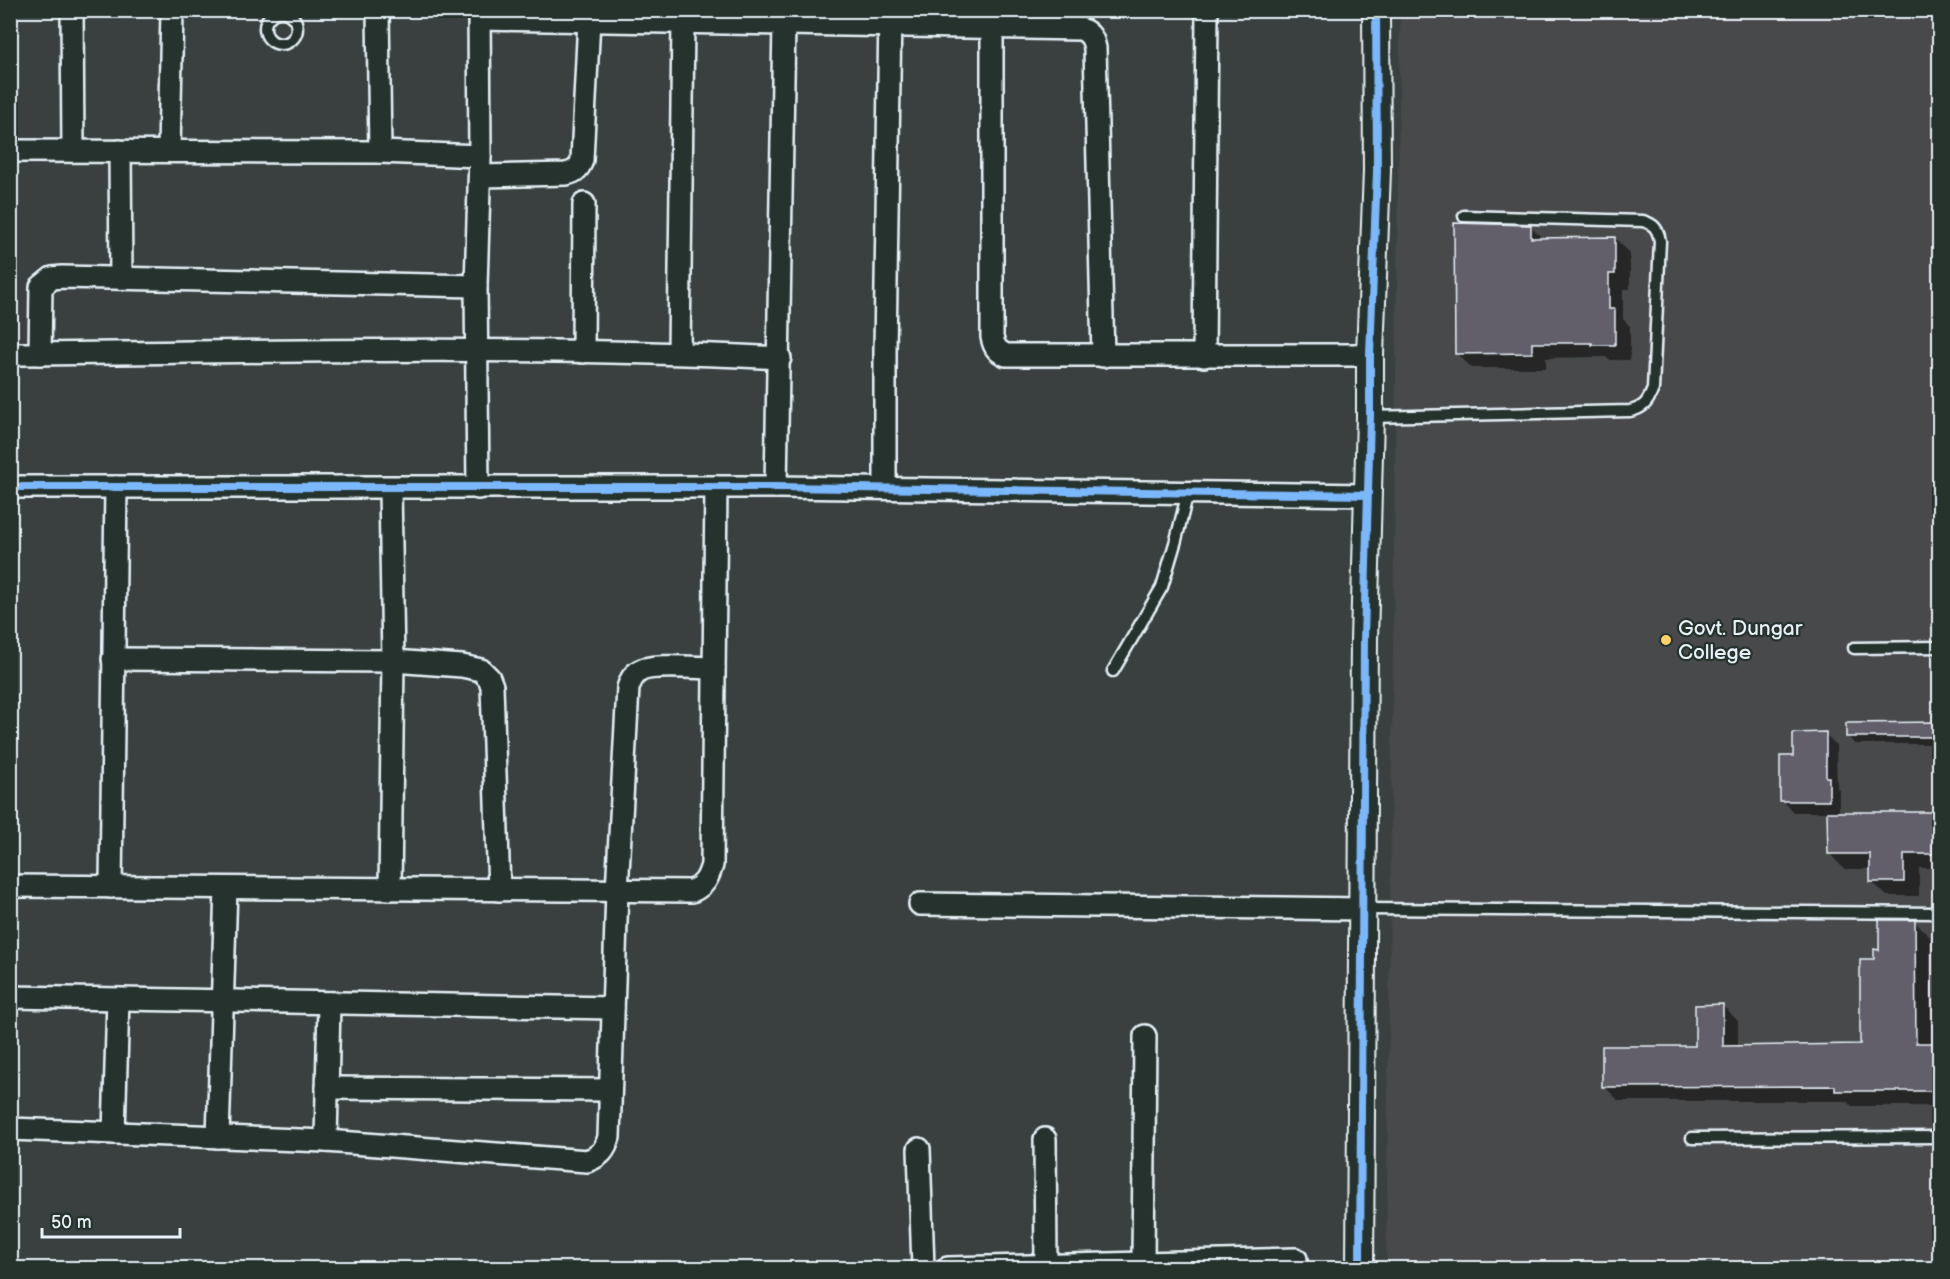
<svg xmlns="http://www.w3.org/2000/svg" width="1950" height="1279" font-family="'Balsamiq Sans',sans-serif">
<rect width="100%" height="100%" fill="#39403f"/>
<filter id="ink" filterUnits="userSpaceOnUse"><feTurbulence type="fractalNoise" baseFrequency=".0167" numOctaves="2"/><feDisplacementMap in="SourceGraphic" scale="12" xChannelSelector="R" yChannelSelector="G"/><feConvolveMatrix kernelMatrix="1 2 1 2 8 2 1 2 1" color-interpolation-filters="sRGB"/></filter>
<g filter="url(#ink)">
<polygon fill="#46494c" points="1400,11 1939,11 1939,1268 1386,1268"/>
<g fill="#0007">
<polygon points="1531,227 1543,239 1615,238 1630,253 1630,289 1623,289 1623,319 1630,326 1630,360 1609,360 1606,357 1546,358 1546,368 1472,368 1456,353"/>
<polygon points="1940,724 1940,744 1855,744 1848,737"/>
<polygon points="1825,734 1836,745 1837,788 1839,790 1839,814 1933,813 1940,820 1940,868 1919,868 1919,896 1887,896 1871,881 1871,869 1844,869 1829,853 1829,812 1793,812 1782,800 1794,757"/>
<polygon points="1915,922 1930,937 1931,1045 1940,1045 1940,1106 1852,1106 1847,1101 1619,1101 1604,1086 1697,1047 1723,1006 1738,1021 1738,1047 1861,1045 1876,960 1880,951"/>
</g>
<g fill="#645f6a" stroke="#e8f1f8" stroke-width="1.5">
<polygon points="1454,223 1531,225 1531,238 1615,237 1615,274 1609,274 1609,309 1615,309 1615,345 1592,345 1592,343 1532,343 1532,353 1455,354"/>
<polygon points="1940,722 1940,737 1846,737 1846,723"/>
<polygon points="1826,732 1826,777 1829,777 1829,801 1780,801 1780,756 1793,756 1793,733"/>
<polygon points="1827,812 1934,812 1934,854 1904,854 1904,882 1870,882 1870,854 1828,854"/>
<polygon points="1879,920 1915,920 1916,1043 1940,1043 1940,1091 1835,1091 1835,1086 1602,1087 1602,1046 1695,1046 1695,1005 1723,1004 1723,1046 1860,1044 1860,959 1874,959 1874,949 1879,950"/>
</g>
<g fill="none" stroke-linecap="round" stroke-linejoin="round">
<defs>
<g id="service">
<circle cx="281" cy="28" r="16"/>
<path d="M1370,417L1630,411C1644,408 1648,402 1653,389L1660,241C1658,229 1654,224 1643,221L1464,216"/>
<polyline points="1854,648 1940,647"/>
<polyline points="1113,671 1162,587 1176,540 1188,492"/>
<polyline points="1363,909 1940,913"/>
<polyline points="1692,1138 1940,1137"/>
</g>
<g id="minor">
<polyline points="72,10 73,151"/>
<polyline points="378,10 380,152"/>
<path d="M479,19L1081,29C1090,33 1093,38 1095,48L1103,356"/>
<path d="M992,27V337C994,347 997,351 1006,355H1370"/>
<polyline points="10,151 380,152 480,156"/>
<polyline points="120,151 121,278"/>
<polyline points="169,151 172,10"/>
<path d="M480,176L566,174C575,172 579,169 582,160L589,19"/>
<polyline points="583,352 584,204"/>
<polyline points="679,353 683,21"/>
<path d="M10,354C267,352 524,345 780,358"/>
<polyline points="40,354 41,287 52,278 62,277 476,286"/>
<polyline points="1204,356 1207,10"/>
<polyline points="10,487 776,487 1367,495"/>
<polyline points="776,487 784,22"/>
<polyline points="478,488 476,286 480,156 479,10"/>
<polyline points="885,488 885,351 890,12"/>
<polyline points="113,659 393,661 462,666 481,670 489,678 492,686 499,890"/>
<path d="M10,886L692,891C705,885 708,878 712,865L716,487"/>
<polyline points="111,887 116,487"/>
<polyline points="390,889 393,661 390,488"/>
<polyline points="920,904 1363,909"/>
<polyline points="10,997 613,1008"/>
<polyline points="327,1088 610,1090"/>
<path d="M10,1129L326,1141L587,1161C600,1156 605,1151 609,1137L617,891L628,688C630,682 632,676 638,672C649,663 698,668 714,668"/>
<polyline points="114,1133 118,999"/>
<polyline points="218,1137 226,888"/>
<polyline points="1045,1139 1046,1266"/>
<polyline points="326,1141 329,1003"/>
<polyline points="919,1149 923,1268"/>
<polyline points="1143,1263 1145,1036"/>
<polyline points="948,1268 1296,1259"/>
</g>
<polyline id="tertiary" points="1360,1268 1364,640 1370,417 1370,355 1377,171 1376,10"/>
</defs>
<use href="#service" stroke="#e8f1f8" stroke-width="15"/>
<use href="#minor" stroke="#e8f1f8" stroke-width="26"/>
<use href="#tertiary" stroke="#e8f1f8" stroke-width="30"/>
<use href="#service" stroke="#26332d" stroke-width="10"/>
<use href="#minor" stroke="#26332d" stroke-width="21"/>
<use href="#tertiary" stroke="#26332d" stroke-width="26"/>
<defs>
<g id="cycleway">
<polyline points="10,487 776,487 1367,495"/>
<polyline points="1360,1268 1364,640 1370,417 1370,355 1377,171 1376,10"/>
</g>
</defs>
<use href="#cycleway" stroke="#26332d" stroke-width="11"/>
<use href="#cycleway" stroke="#7ab7fb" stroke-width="8"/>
</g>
</g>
<circle fill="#ffd166" stroke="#26332d" stroke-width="2" cx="1666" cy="640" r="6"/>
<g text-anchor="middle" stroke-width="4.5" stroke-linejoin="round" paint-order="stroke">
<g font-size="21" fill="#e8f1f8" stroke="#26332d" text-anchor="start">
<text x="1678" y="635">Govt. Dungar<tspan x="1678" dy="24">College</tspan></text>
</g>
</g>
<rect width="1950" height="1279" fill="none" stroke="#26332d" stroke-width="36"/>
<rect x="18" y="18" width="1914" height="1243" fill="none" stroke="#e8f1f8" stroke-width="2" filter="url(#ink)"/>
<path d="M42 1228v9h138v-9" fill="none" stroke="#e8f1f8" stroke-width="3"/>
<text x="51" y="1228" font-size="18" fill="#e8f1f8" stroke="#26332d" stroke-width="4.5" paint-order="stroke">50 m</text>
</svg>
